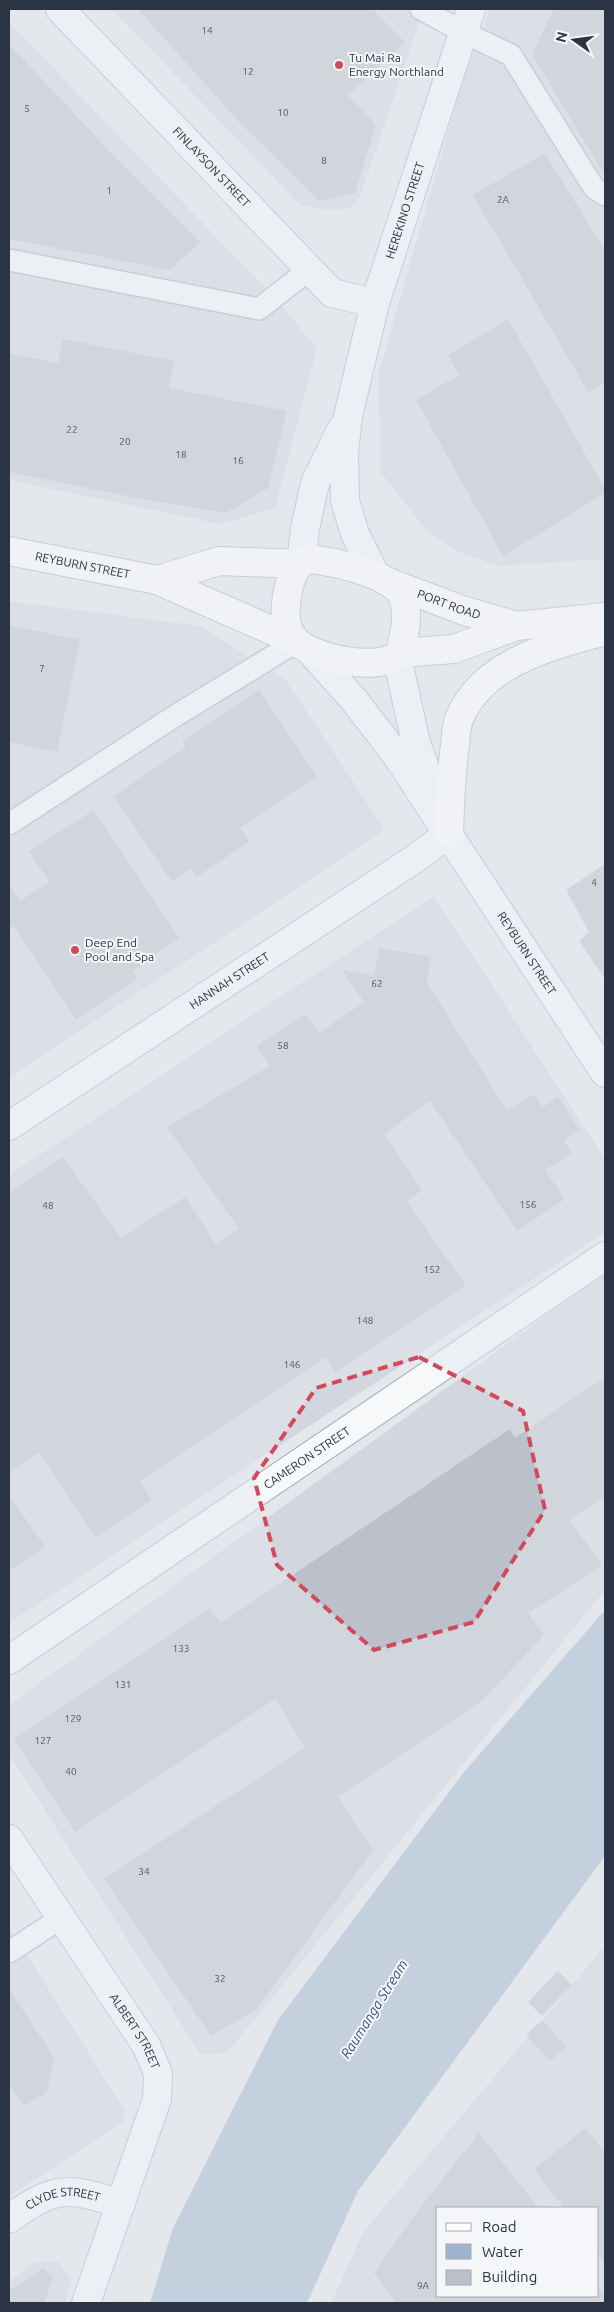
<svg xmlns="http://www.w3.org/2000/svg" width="614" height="2312" font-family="Ubuntu,sans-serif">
<rect width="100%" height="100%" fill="#e4e7ec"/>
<g fill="#d2d6de" fill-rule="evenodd">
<polygon points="112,9 424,9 360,197 350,208 333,210 301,206"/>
<polygon points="490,9 605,9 605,559 498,566 459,552 427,531 380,471 379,372 461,86"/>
<polygon points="9,22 272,295 317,348 275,508 220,524 9,480"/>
<polygon points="9,601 200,626 285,679 385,830 9,1078"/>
<polygon points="434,896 605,1159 605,1232 9,1623 9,1175"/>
<polygon points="605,1273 605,1590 228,2052 201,2055 9,1754 9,1705"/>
<polygon points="9,1926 125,2111 123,2122 9,2196"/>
<path d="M605,1946V2303H331L364,2231ZM438,2208H598V2296H438Z"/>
<polygon points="35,2262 59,2262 72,2280 65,2303 9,2303 9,2280"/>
</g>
<polygon fill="#9fb4cc" points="605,1610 605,1856 358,2191 307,2303 150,2303 173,2228 278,2020 464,1772"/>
<g fill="#bbc0ca">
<polygon points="138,9 372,9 405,42 348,95 376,125 355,193 320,201 239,122"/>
<polygon points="554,9 605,9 605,171 601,169 532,54"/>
<polygon points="9,44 114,156 200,242 170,270 9,239"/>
<polygon points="545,153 605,251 605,382 588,392 473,195"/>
<polygon points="508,319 605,489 605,493 503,556 416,400 459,375 448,355"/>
<polygon points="63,339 174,361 169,388 287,411 268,488 226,513 147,500 9,472 9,353 58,363"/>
<polygon points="9,625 80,640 57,752 9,742"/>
<polygon points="259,690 317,776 240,828 250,841 197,877 191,869 172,882 114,796 186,747 182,741"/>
<polygon points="94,810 179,938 133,971 138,978 76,1020 14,926 9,929 9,885 20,901 49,882 29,851"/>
<polygon points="605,864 605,979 579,941 589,932 566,890"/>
<polygon points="379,948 431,957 427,983 507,1111 534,1094 543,1107 558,1097 580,1130 564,1141 572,1153 545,1170 565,1199 517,1231 430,1101 384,1134 422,1190 407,1201 466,1286 335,1372 326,1357 140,1481 152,1500 95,1538 39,1452 9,1472 9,1192 63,1157 121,1238 185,1197 216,1244 239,1229 167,1127 270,1066 257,1046 305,1014 319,1033 364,1002 342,970 374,976"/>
<polygon points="605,1377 605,1496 570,1520 602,1566 528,1613 544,1635 483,1700 338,1797 373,1850 257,2009 211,2036 104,1879 305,1747 275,1699 75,1832 14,1739 210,1608 221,1623 510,1429 515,1438"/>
<polygon points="9,1495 45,1547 9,1571"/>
<polygon points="558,1971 572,1985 542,2016 528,2002"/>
<polygon points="9,1989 54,2057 47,2092 24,2106 9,2085"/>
<polygon points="542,2020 566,2046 550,2061 526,2035"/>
<polygon points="586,2128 605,2153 605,2263 598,2253 598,2208 564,2208 534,2169"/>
<polygon points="479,2133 539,2208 438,2208 438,2296 598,2296 598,2285 605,2295 605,2303 396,2303 374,2273 418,2210"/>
<polygon points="43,2268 53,2277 44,2303 9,2303 9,2291"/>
</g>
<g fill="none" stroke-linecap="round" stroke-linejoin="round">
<defs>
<g id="service">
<polyline points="421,9 463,32 511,55 594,188 605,195"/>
<polyline points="9,260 259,309 310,269"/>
<polyline points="9,824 175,716 296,642"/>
<polyline points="9,1952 61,1918"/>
</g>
<g id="minor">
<path id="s1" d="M60,9L332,293L375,303"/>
<polyline points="301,562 305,529 315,483 342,428"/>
<path id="s2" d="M375,574L355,534L345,501L344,453L348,416L375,303L471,9"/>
<path id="s3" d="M9,1126L416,858L449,833"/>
<path id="s4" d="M9,1839L146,2045L158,2073L157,2099L86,2303"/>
<path id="s5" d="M9,2219C55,2185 68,2187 121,2204"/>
</g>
<g id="tertiary">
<path id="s6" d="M311,652L354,700L397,756L605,1073"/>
<polyline points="397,657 416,743 434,792"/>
<path id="s7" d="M9,1660L605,1256"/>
</g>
<g id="secondary">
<path id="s8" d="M9,551L157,580L294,640"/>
<path d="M308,559C331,561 398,574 404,600C409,618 404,635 400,653C382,673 313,659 296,641C282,627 285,607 288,590C291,577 295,565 308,559Z"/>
<polyline points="157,580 219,561 300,564"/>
<path id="s9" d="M388,582L462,610L516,626"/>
<polyline points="400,653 454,649 516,626 605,617"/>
<path d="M449,833C450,804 451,774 455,745C456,737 456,726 459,719C483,661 552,646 605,631"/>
</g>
</defs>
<use href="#service" stroke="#a9aeb7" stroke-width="24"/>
<use href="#minor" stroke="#a9aeb7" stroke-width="30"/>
<use href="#tertiary" stroke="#a9aeb7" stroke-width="30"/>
<use href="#secondary" stroke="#a9aeb7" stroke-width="30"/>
<use href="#service" stroke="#f7f8fa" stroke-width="21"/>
<use href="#minor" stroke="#f7f8fa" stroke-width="28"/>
<use href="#tertiary" stroke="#f7f8fa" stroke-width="28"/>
<use href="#secondary" stroke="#fff" stroke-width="28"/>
</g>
<path d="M0 0H614V2312H0ZM419,1357L523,1411L545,1510L474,1622L374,1650L277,1565L254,1478L316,1388Z" fill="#e4e7ec" fill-opacity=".55" fill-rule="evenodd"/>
<path fill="none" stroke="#d1495b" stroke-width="4" stroke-dasharray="10 6" stroke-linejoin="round" d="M419,1357L523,1411L545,1510L474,1622L374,1650L277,1565L254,1478L316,1388Z"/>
<g fill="#d1495b" stroke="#f4f6f9" stroke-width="2">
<circle cx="339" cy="65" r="5"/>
<circle cx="75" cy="950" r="5"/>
</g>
<g text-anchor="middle" stroke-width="4" stroke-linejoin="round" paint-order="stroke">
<g font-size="10" fill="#4f5766">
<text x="207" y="34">14</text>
<text x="248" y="75">12</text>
<text x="27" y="112">5</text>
<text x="283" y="116">10</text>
<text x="324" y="164">8</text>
<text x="109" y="194">1</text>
<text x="503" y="203">2A</text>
<text x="72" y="433">22</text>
<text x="125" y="445">20</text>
<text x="181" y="458">18</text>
<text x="238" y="464">16</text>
<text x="42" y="672">7</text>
<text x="594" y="886">4</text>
<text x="377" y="987">62</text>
<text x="283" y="1049">58</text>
<text x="528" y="1208">156</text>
<text x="48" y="1209">48</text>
<text x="432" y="1273">152</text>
<text x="365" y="1324">148</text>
<text x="292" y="1368">146</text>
<text x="181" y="1652">133</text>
<text x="123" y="1688">131</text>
<text x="73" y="1722">129</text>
<text x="43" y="1744">127</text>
<text x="71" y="1775">40</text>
<text x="144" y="1875">34</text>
<text x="220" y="1982">32</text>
<text x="423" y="2289">9A</text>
</g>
<g font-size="12" fill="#2b3445" stroke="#f4f6f9" text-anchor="start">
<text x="349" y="62">Tu Mai Ra<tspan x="349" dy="14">Energy Northland</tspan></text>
<text x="85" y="947">Deep End<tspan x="85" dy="14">Pool and Spa</tspan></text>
</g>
<g font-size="12" fill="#2b3445" stroke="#f4f6f9">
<text dy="4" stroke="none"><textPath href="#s1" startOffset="219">FINLAYSON STREET</textPath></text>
<text dy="4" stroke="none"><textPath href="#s2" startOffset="378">HEREKINO STREET</textPath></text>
<text dy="4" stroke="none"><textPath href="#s8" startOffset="75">REYBURN STREET</textPath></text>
<text dy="4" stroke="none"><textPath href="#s9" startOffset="65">PORT ROAD</textPath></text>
<text dy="4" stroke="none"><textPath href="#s6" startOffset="371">REYBURN STREET</textPath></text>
<text dy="4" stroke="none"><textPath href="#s3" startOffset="264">HANNAH STREET</textPath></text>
<text dy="4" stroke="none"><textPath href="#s7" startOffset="360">CAMERON STREET</textPath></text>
<text dy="4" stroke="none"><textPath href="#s4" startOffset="230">ALBERT STREET</textPath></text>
<text dy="4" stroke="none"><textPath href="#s5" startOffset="60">CLYDE STREET</textPath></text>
</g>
<g font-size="14" font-style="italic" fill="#34527a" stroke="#f4f6f9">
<text transform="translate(374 2009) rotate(-58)" y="5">Raumanga Stream</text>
</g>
</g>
<rect width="614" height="2312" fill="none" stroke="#2b3445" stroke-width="20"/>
<rect x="436" y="2207" width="162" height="90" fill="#f4f6f9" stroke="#a4a8b1"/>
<rect x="446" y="2223" width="25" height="8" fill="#ffffff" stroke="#a4a8b1"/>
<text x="482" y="2232" font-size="15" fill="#2b3445">Road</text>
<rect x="446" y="2244" width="25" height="15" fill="#9fb4cc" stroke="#a4a8b1"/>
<text x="482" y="2257" font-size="15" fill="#2b3445">Water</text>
<rect x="446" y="2270" width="25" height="15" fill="#bbc0ca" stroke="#a4a8b1"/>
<text x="482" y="2282" font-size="15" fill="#2b3445">Building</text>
<g transform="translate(574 40) rotate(284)" stroke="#f4f6f9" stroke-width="4" paint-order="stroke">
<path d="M0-4L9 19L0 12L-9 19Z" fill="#2b3445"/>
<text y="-8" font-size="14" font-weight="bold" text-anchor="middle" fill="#2b3445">N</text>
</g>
</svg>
